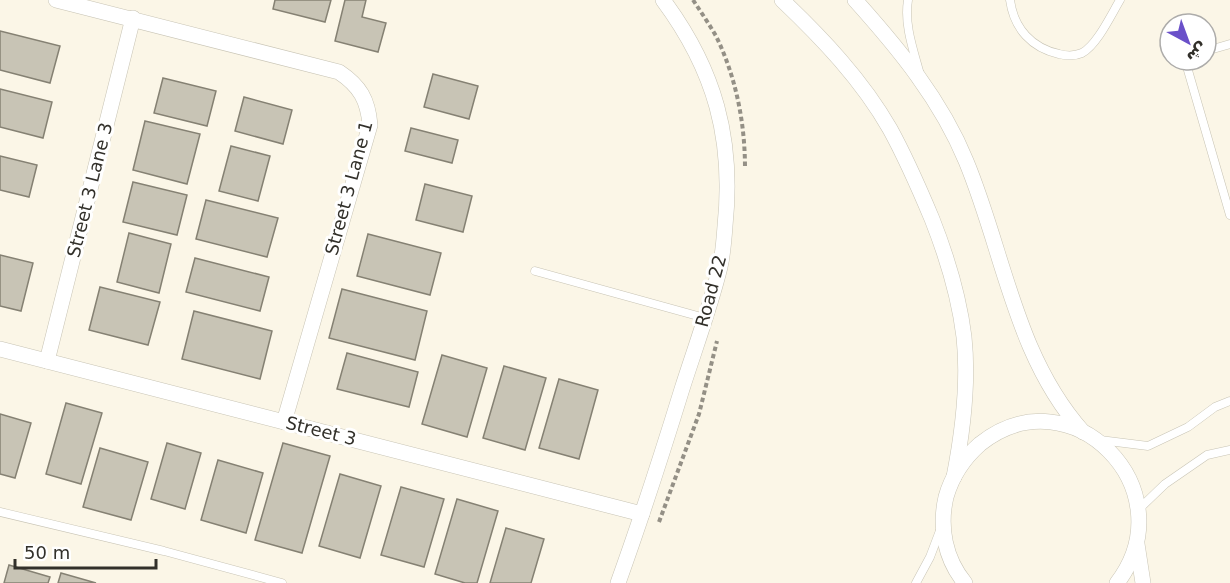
<svg xmlns="http://www.w3.org/2000/svg" width="1230" height="583" font-family="'DejaVu Sans','Noto Naskh Arabic',sans-serif">
<rect width="100%" height="100%" fill="#fbf6e7"/>
<g fill="#c8c4b5" stroke="#858173" stroke-width="1.5">
<polygon points="275,0 331,0 325,22 273,9"/>
<polygon points="345,0 366,0 362,17 386,23 378,52 335,41"/>
<polygon points="0,31 60,46 50,83 0,70"/>
<polygon points="433,74 478,86 469,119 424,107"/>
<polygon points="163,78 216,91 207,126 154,113"/>
<polygon points="0,89 52,102 43,138 0,127"/>
<polygon points="244,97 292,110 283,144 235,131"/>
<polygon points="145,121 200,134 187,184 133,170"/>
<polygon points="411,128 458,140 452,163 405,151"/>
<polygon points="231,146 270,156 258,201 219,191"/>
<polygon points="0,156 37,165 29,197 0,190"/>
<polygon points="133,182 187,195 177,235 123,222"/>
<polygon points="425,184 472,196 463,232 416,220"/>
<polygon points="206,200 278,218 267,257 196,239"/>
<polygon points="129,233 171,244 159,293 117,282"/>
<polygon points="368,234 441,253 430,295 357,276"/>
<polygon points="0,255 33,263 21,311 0,306"/>
<polygon points="195,258 269,277 260,311 186,292"/>
<polygon points="100,287 160,302 148,345 89,330"/>
<polygon points="342,289 427,311 415,360 329,338"/>
<polygon points="194,311 272,331 260,379 182,359"/>
<polygon points="347,353 418,372 409,407 337,389"/>
<polygon points="442,355 487,368 467,437 422,424"/>
<polygon points="504,366 546,378 525,450 483,438"/>
<polygon points="559,379 598,390 579,459 539,448"/>
<polygon points="66,403 102,413 81,484 46,474"/>
<polygon points="0,414 31,423 15,478 0,474"/>
<polygon points="167,443 201,453 185,509 151,499"/>
<polygon points="283,443 330,456 302,553 255,540"/>
<polygon points="100,448 148,462 131,520 83,507"/>
<polygon points="218,460 263,473 246,533 201,520"/>
<polygon points="340,474 381,486 360,558 319,546"/>
<polygon points="401,487 444,499 424,567 381,555"/>
<polygon points="457,499 498,511 477,583 465,583 435,574"/>
<polygon points="506,528 544,539 531,583 490,583"/>
<polygon points="9,565 50,577 48,583 4,583"/>
<polygon points="61,573 96,583 58,583"/>
</g>
<g fill="none" stroke-linecap="round" stroke-linejoin="round">
<defs>
<g id="lane">
<path d="M908,0C904,24 913,49 919,71"/>
<path d="M1010,0C1014,29 1032,48 1059,54C1067,56 1075,56 1082,53C1097,45 1111,15 1120,0"/>
<polyline points="1206,51 1230,44"/>
<polyline points="1185,60 1230,215"/>
<polyline points="535,271 705,318"/>
<polyline points="1100,440 1148,446 1188,427 1215,407 1230,401"/>
<polyline points="1139,509 1165,484 1207,455 1230,450"/>
<polyline points="0,512 164,551 282,583"/>
<polyline points="916,583 930,557 941,528"/>
</g>
<g id="street">
<path d="M56,0L339,72C360,86 368,100 370,125L284,422"/>
<path d="M782,0C822,38 862,80 890,129C906,158 919,188 932,219C947,257 959,296 964,337C969,384 963,431 954,477"/>
<path d="M855,0C899,49 941,100 966,161C1004,252 1015,356 1083,432"/>
<polyline points="0,349 642,514"/>
<polyline points="47,361 133,18"/>
<polyline points="1137,544 1143,583"/>
<path d="M618,583C641,519 662,454 682,389C695,348 710,308 720,267C723,254 724,240 725,226C734,139 715,70 663,0"/>
<path d="M965,583C945,559 939,527 946,497C952,476 964,458 980,444C1071,371 1188,490 1117,583"/>
</g>
</defs>
<use href="#lane" stroke="#c8c4b5" stroke-width="9"/>
<use href="#street" stroke="#c8c4b5" stroke-width="16"/>
<g stroke="#949086" stroke-width="4" stroke-dasharray="4.5 3" stroke-linecap="butt">
<path d="M693,0C701,12 709,24 716,36C736,77 745,123 745,168"/>
<polyline points="659,522 699,414 717,341"/>
</g>
<use href="#lane" stroke="#fff" stroke-width="8"/>
<use href="#street" stroke="#fff" stroke-width="15"/>
</g>
<g text-anchor="middle" stroke-width="6" stroke-linejoin="round" paint-order="stroke">
<g font-size="18" fill="#32302a" stroke="#fff">
<text transform="translate(349 188) rotate(-75)" y="6">Street 3 Lane 1</text>
<text transform="translate(90 190) rotate(-76)" y="6">Street 3 Lane 3</text>
<text transform="translate(711 291) rotate(-75)" y="6">Road 22</text>
<text transform="translate(321 431) rotate(14)" y="6">Street 3</text>
</g>
</g>
<g transform="translate(1188 42) rotate(139)"><circle r="28" fill="#ffffff" stroke="#adacaa" stroke-width="1.5"/>
<path d="M0-4.5L10 22L0 15L-10 22Z" fill="#6a50c9"/>
<text y="-9" font-size="16" font-weight="bold" text-anchor="middle" fill="#32302a">ش</text>
</g>
<path d="M15 559v9h141v-9" fill="none" stroke="#32302a" stroke-width="3"/>
<text x="24" y="559" font-size="18" fill="#32302a" stroke="#ffffff" stroke-width="4.5" paint-order="stroke">50 m</text>
</svg>
